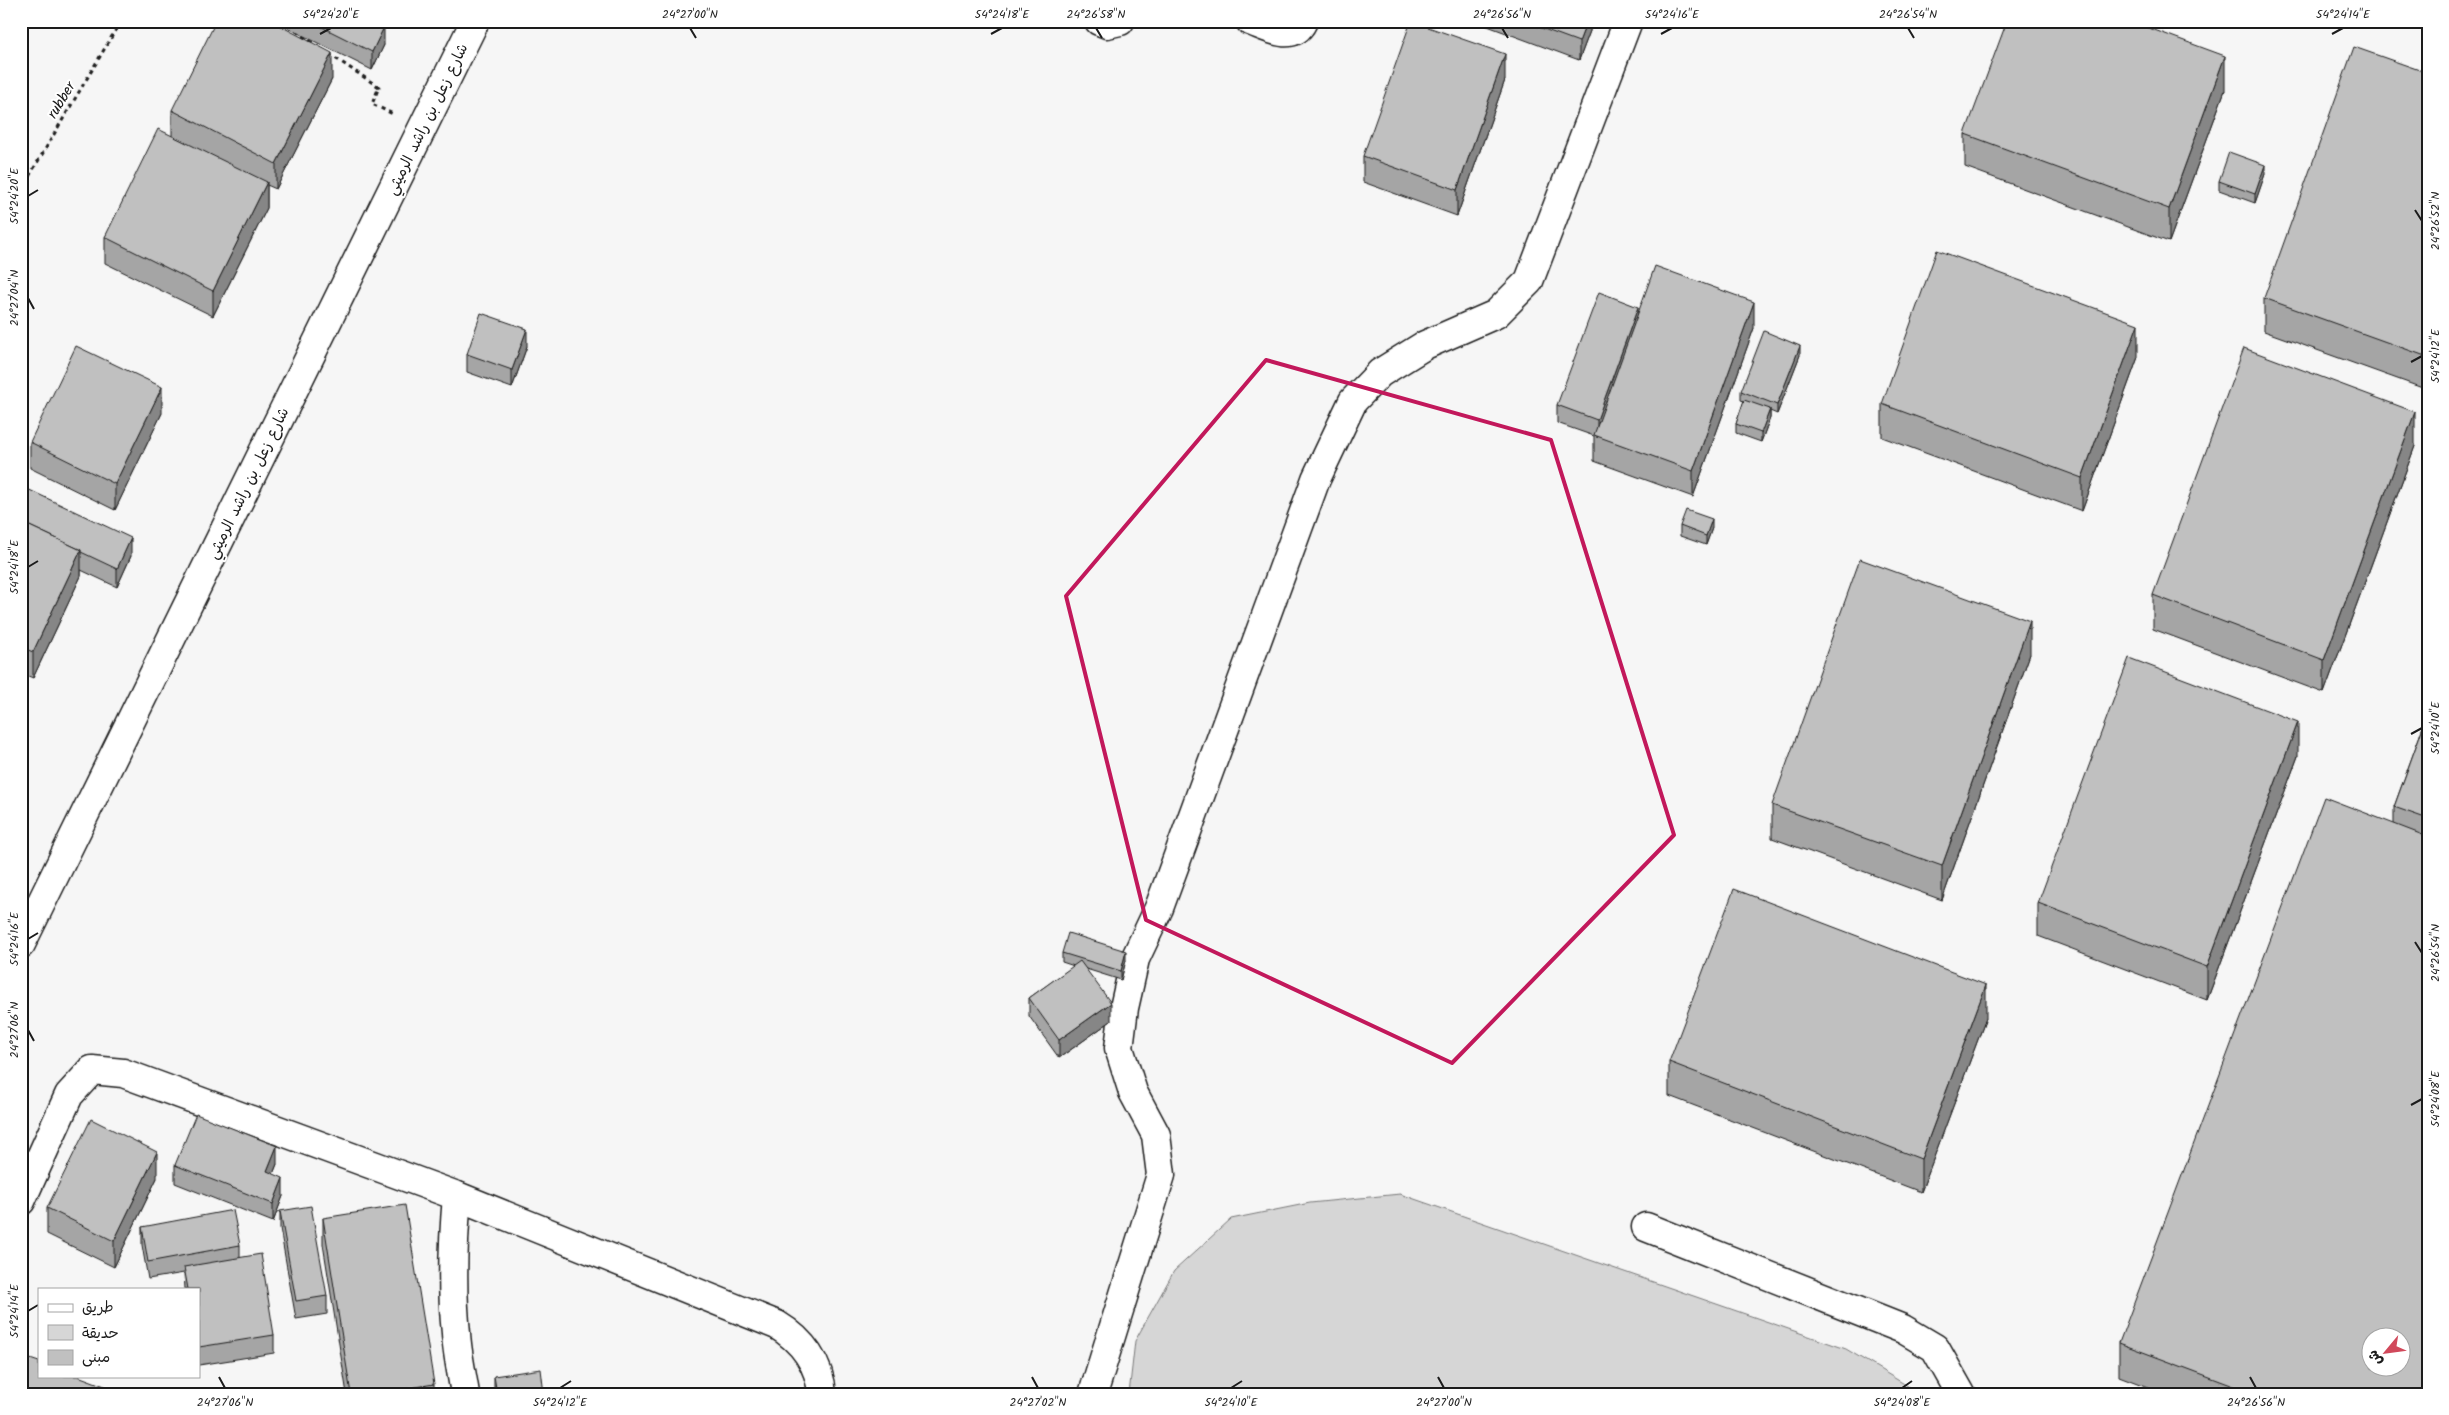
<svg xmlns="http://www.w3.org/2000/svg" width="2449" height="1415" font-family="Kalam,'Playpen Sans Arabic',sans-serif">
<rect width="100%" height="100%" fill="#f6f6f6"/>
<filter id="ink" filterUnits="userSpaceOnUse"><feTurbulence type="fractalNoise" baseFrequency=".02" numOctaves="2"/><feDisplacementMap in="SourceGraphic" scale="10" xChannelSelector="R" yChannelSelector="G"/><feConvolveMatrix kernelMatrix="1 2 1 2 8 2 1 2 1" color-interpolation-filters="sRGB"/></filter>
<g filter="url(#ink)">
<polygon fill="#d6d6d6" stroke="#797979" points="1400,1194 1846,1349 1921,1394 1129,1394 1135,1341 1174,1271 1231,1219 1310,1203"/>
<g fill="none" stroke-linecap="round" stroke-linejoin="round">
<defs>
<g id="minor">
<polyline points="1099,21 1107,24 1120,21"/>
<path d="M1250,21C1267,27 1293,43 1303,21"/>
<polyline points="21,944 475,21"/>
<path d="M457,1196C453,1242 451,1287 456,1333C457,1353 462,1374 465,1394"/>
<path d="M21,1201L69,1095L92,1070L123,1073L457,1196L777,1325C802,1340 820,1364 822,1394"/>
<polyline points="1646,1227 1903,1329 1935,1348 1961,1394"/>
<polyline points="1093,1394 1161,1175 1156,1135 1133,1092 1119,1048 1124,1008 1135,959 1159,908 1316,479 1353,401 1380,373 1425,345 1496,314 1529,281 1628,21"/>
</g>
</defs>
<use href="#minor" stroke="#1c1c1c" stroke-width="31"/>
<g stroke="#1c1c1c" stroke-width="3" stroke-dasharray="4 4" stroke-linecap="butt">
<polyline points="296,31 313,43"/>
<polyline points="329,54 379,87 372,104 393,114"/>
<polyline points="21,190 121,21"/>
</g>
<use href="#minor" stroke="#fff" stroke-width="28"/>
</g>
<g fill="#a5a5a5" stroke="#1c1c1c">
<polygon points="274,21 372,21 384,45 372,70"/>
<polygon points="1474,21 1590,21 1590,31 1579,60"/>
<polygon points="2428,73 2428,390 2264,331 2264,298"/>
<polygon points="332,79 276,189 267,185 267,208 213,316 105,263 105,237 172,135 172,110"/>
<polygon points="1505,80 1457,216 1363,182 1363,156"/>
<polygon points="2225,90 2169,242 1965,167 1965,134"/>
<polygon points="2265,174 2255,203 2219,190 2219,181"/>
<polygon points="1638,313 1754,328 1693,497 1594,461 1594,436 1557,423 1557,405"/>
<polygon points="527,346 512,388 467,372 467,354"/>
<polygon points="1800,355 1777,414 1770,411 1770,418 1761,442 1736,433 1736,424 1744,401 1741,400 1741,391"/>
<polygon points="2138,357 2082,511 1882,437 1882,404"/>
<polygon points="162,413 115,510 30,468 30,442"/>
<polygon points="2415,446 2324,693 2153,629 2153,595"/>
<polygon points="21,486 131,556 117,587 81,570 81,576 33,678 21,673"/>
<polygon points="1680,526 1712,528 1706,545 1680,536"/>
<polygon points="2030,654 1942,900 1772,838 1772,805"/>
<polygon points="2428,713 2428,1394 2166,1394 2119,1376 2119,1343 2394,824 2394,807"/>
<polygon points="2298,756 2207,1000 2038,936 2038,903"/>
<polygon points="1062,953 1126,960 1121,980 1086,969 1111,1021 1059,1058 1029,1016 1029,998 1074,966 1062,962"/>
<polygon points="1986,1018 1921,1192 1669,1096 1669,1062"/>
<polygon points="277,1164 273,1174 283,1196 273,1222 175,1183 175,1165"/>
<polygon points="157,1178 114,1267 47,1234 47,1208"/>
<polygon points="280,1211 327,1296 327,1314 296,1319 280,1228"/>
<polygon points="323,1218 434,1384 434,1394 347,1394 323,1244"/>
<polygon points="142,1227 240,1245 240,1258 274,1335 274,1353 199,1365 199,1289 185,1289 184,1273 148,1279 142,1245"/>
<polygon points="494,1376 544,1394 494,1394"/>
</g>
<g fill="#868686" stroke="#1c1c1c">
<polygon points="1587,21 1590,21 1590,31 1579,60 1579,42"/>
<polygon points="384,27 384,45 372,70 372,52"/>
<polygon points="332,53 332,79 276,189 276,164"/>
<polygon points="1505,54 1505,80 1457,216 1457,190"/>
<polygon points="2225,56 2225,90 2169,242 2169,209"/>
<polygon points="2265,165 2265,174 2255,203 2255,194"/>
<polygon points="267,182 267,208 213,316 213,291"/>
<polygon points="1754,302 1754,328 1693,497 1693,471"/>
<polygon points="1638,307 1638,325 1597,438 1597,420"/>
<polygon points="2138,324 2138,357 2082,511 2082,478"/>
<polygon points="527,329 527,346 512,388 512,370"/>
<polygon points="1800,346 1800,355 1777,414 1777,405"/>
<polygon points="162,387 162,413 115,510 115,484"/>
<polygon points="1770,409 1770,418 1761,442 1761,433"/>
<polygon points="2415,412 2415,446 2324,693 2324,660"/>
<polygon points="1712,519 1712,528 1706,545 1706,536"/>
<polygon points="131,538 131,556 117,587 117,569"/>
<polygon points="81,550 81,576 33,678 33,652"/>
<polygon points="2030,621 2030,654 1942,900 1942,866"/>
<polygon points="2298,722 2298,756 2207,1000 2207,967"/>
<polygon points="1126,951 1126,960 1121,980 1121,971"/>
<polygon points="1986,985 1986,1018 1921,1192 1921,1159"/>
<polygon points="1111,1003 1111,1021 1059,1058 1059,1040"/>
<polygon points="277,1146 277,1164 267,1189 267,1171"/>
<polygon points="157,1152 157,1178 114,1267 114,1241"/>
<polygon points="283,1178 283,1196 273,1222 273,1204"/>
</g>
<g fill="#c0c0c0" stroke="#1c1c1c" fill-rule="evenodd">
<polygon points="216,21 271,21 332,53 276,164 172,110"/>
<polygon points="310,21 372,21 384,27 372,52"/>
<polygon points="1411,21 1505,54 1457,190 1363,156"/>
<polygon points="1522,21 1587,21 1579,42"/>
<polygon points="2007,21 2130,21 2225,56 2169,209 1965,134"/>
<polygon points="2354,47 2428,73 2428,357 2264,298"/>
<polygon points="158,129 267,182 213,291 105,237"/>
<polygon points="2229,152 2265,165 2255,194 2219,181"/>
<polygon points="1937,250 2138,324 2082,478 1882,404"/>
<polygon points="1655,266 1754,302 1693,471 1594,435"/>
<polygon points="1599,292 1638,307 1597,420 1557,405"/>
<polygon points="481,313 527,329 512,370 467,354"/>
<polygon points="1764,331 1800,346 1777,405 1741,391"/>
<polygon points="76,346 162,387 115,484 30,442"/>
<polygon points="2244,348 2415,412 2324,660 2153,595"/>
<polygon points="1744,400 1770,409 1761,433 1736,424"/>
<polygon points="21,486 131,538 117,569 81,552 81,550 21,522"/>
<polygon points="1686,510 1712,519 1706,536 1680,526"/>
<polygon points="21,522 81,550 33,652 21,647"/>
<polygon points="1860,559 2030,621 1942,866 1772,805"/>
<polygon points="2129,658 2298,722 2207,967 2038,903"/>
<polygon points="2428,713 2428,819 2394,807"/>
<path d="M2324,797L2428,837V1394H2255L2119,1343ZM2372,1338H2402V1368H2372Z"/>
<polygon points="1734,889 1986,985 1921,1159 1669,1062"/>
<polygon points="1068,933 1126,951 1121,971 1062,953"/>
<polygon points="1080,961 1111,1003 1059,1040 1029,998"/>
<polygon points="196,1114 277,1146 267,1171 283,1178 273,1204 175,1165"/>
<polygon points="91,1119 157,1152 114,1241 47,1208"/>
<polygon points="405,1205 434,1384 373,1394 351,1394 323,1218"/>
<polygon points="311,1206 327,1296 296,1301 280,1211"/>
<polygon points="233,1210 240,1245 148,1262 142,1227"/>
<polygon points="261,1254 274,1335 199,1347 199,1289 188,1289 184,1267"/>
<polygon points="21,1356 39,1362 39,1376 78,1376 126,1394 21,1394"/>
<polygon points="541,1369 544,1394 497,1394 494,1376"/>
</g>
</g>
<path fill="none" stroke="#c2185b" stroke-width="4" stroke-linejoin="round" d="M1266,360L1551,440L1674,835L1452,1063L1146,920L1066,596Z"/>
<path fill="none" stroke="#1c1c1c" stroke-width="2" d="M690,28L696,38M1096,28L1102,38M1502,28L1508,38M1908,28L1914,38M320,34L331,28M991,34L1002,28M1661,34L1672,28M2332,34L2343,28M28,196L38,190M2415,210L2422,221M28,298L34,309M2411,362L2422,356M28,567L38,561M2411,734L2422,728M28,939L38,933M2415,942L2422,953M28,1030L34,1041M2411,1105L2422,1099M28,1311L38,1305M219,1377L225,1388M1032,1377L1038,1388M1438,1377L1444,1388M2250,1377L2256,1388M560,1388L571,1381M1231,1388L1242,1381M1902,1388L1912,1381"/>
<g text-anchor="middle" stroke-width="4" stroke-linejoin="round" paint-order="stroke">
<g font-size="15" fill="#1c1c1c" stroke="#fff">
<text transform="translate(61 100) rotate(-59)" y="5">rubber</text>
<text transform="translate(427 119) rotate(-64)" y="5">شارع زعل بن راشد الرميثي</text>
<text transform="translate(248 483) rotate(-64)" y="5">شارع زعل بن راشد الرميثي</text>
</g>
</g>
<rect width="2449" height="1415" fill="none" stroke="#fff" stroke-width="55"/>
<rect x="38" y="1288" width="162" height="90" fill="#ffffff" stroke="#a4a4a4"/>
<rect x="48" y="1304" width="25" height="8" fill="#ffffff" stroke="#a4a4a4"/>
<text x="82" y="1312" font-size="15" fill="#1c1c1c">طريق</text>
<rect x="48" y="1325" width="25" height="15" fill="#d6d6d6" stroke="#a4a4a4"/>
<text x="82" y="1338" font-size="15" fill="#1c1c1c">حديقة</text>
<rect x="48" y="1350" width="25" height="15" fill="#c0c0c0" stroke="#a4a4a4"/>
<text x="82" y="1362" font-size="15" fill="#1c1c1c">مبنى</text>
<g transform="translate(2386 1352) rotate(241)"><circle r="24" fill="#ffffff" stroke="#a4a4a4"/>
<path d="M0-4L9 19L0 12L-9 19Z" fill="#d1495b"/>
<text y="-8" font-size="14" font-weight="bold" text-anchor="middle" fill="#1c1c1c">ش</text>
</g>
<rect x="28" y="28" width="2394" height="1360" fill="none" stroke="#1c1c1c" stroke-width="2"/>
<g font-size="12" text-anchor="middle" fill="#1c1c1c">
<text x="331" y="18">54°24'20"E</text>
<text x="690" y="18">24°27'00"N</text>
<text x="1002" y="18">54°24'18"E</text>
<text x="1096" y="18">24°26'58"N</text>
<text x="1502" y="18">24°26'56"N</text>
<text x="1672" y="18">54°24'16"E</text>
<text x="1908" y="18">24°26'54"N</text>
<text x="2343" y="18">54°24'14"E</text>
<text transform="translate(14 196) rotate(-90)" y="4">54°24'20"E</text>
<text transform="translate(2435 221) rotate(-90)" y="4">24°26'52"N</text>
<text transform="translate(14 298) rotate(-90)" y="4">24°27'04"N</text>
<text transform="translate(2435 356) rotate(-90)" y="4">54°24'12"E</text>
<text transform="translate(14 567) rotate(-90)" y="4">54°24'18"E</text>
<text transform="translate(2435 728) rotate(-90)" y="4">54°24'10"E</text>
<text transform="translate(14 939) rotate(-90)" y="4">54°24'16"E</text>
<text transform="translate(2435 953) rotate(-90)" y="4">24°26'54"N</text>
<text transform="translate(14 1030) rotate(-90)" y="4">24°27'06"N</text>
<text transform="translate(2435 1099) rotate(-90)" y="4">54°24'08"E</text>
<text transform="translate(14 1311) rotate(-90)" y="4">54°24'14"E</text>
<text x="225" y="1406">24°27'06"N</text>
<text x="560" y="1406">54°24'12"E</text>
<text x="1038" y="1406">24°27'02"N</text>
<text x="1231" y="1406">54°24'10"E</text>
<text x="1444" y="1406">24°27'00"N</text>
<text x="1902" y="1406">54°24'08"E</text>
<text x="2256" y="1406">24°26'56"N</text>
</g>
</svg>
